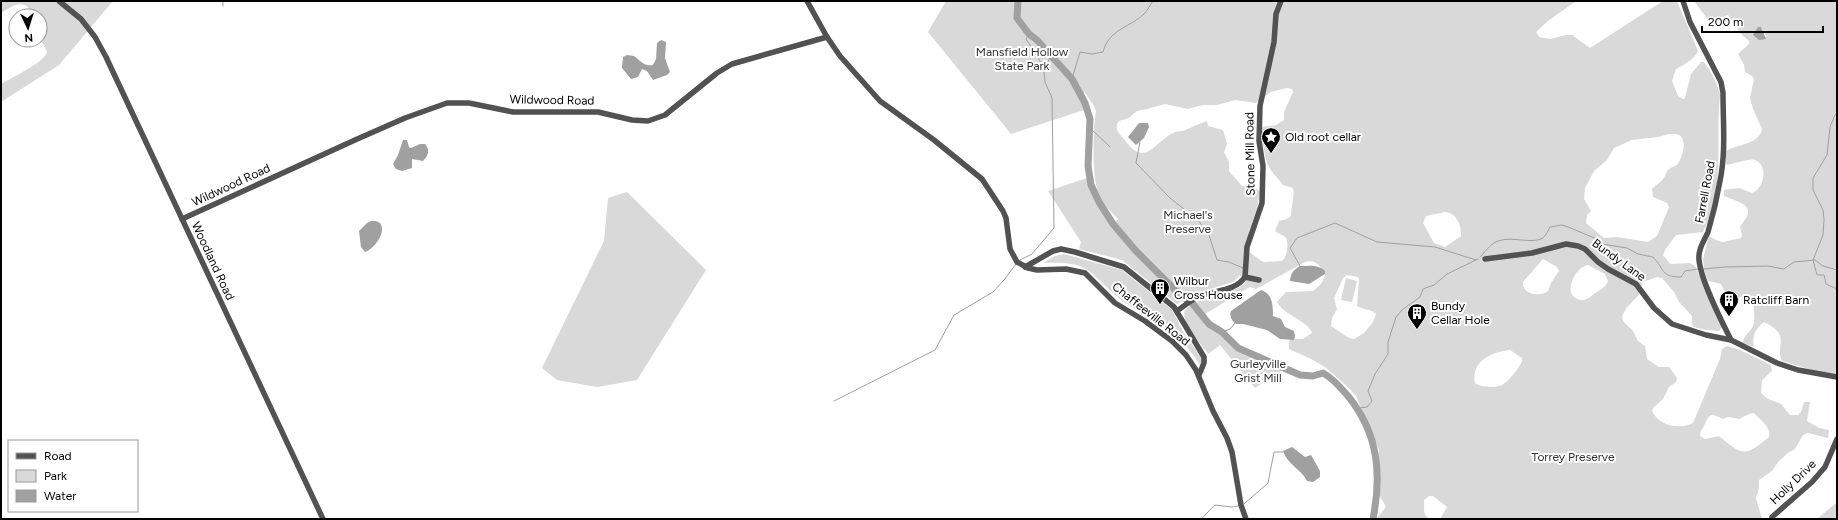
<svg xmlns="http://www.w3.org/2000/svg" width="1838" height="520" font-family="Figtree,sans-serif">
<rect width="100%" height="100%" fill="#fff"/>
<g fill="#d9d9d9" fill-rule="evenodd">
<path d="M1,1H113L59,65L1,102V84C11,78 45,62 47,52L40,38V16H31L28,7C19,0 10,8 1,13Z"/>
<path d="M946,1H1576L1548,21L1536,32L1539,37L1550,39L1566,35H1572L1590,48L1663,1H1677L1698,51C1695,59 1683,65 1676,69L1672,81L1678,96L1683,99L1685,98L1691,74L1701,62H1704C1711,71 1718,85 1720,95C1715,144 1726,185 1703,232L1676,235L1665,250L1663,255L1670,264L1690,263L1695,266L1722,327L1719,331C1715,331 1695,329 1693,326C1691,323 1692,319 1692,316L1679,302L1674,292L1662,278L1657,277L1643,282L1639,295L1627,307L1622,316L1623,321L1633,331L1638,341L1645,346L1647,359L1659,367H1669L1677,378L1676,382L1669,387L1663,399L1653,408L1652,411C1659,426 1680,430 1693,423L1720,359L1722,349L1727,346L1738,349L1771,365L1772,371L1762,380L1761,393L1768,399L1781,404L1790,415H1798L1801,412L1804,402H1810L1807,421L1819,428L1829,430L1828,438L1808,433L1803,435L1795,449L1788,453L1778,462L1772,471L1759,480V488L1756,498L1762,519H1440L1447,507L1433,496H1429L1424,500C1425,509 1421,515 1431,519H1376L1386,507L1378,493L1379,450L1356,396L1349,388L1325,367L1311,359L1289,349V341L1291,339H1303L1312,333C1310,322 1283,315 1277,302L1286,292L1313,291L1321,284L1325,276C1321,266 1316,259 1305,262L1256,289L1250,287L1205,314L1215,331L1227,340L1264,359L1289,366L1255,388L1220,345L1208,354C1201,343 1180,323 1185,310C1202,293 1231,298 1246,282L1240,275L1233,282L1197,293L1177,304L1122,260L1079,249L1081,242L1048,191L1090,177C1094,196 1104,208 1114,223L1118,219C1112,212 1104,206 1100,197C1091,180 1093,131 1096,111L1094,106L1084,91V110L1011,134L928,32ZM1287,88L1292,89L1293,92L1284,112V120L1276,125L1262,127L1261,129C1262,138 1265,161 1269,167C1273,174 1279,179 1283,185L1293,188C1295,196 1291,206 1291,216L1287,219L1279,221L1275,231C1278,234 1283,234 1286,238C1289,244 1287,257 1282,261L1263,262L1249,252V231L1257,208L1260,192L1256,188L1242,186L1229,171V162L1224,152L1227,144L1223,130L1208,126L1207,121C1199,124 1192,127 1185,130C1181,132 1176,131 1173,133C1153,143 1145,169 1124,139C1119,133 1116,132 1117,124L1119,121L1129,118L1137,111L1147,109L1165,104L1188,109L1203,105H1217L1235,100L1256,103L1271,92ZM1669,134C1672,134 1676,133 1679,135C1688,140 1682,159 1677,165C1661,172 1671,170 1662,180C1659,184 1655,185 1652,189L1653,197L1667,203L1669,207L1657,236L1648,242L1617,237L1604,238L1586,223L1587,215L1591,211L1584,199L1585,188L1594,171L1607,160L1614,148L1632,140L1658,137ZM1445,212C1456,212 1462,226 1461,236L1445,247L1434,243L1423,223L1426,216ZM1543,259L1557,267L1559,271L1551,283L1548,291C1539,297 1522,295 1523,282ZM1588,265L1605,274L1608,281C1606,287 1602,288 1597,292C1587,299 1582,305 1572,295C1567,285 1577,267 1588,265ZM1347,275L1358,277L1359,279L1357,306C1363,310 1372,309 1376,314L1373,322L1364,333L1354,339L1349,338L1331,326L1332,318L1337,309L1334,298L1343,278ZM1510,350L1522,358V361C1520,367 1508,382 1502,385C1497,388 1479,387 1475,383C1471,361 1491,352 1510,350ZM1754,413C1761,421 1771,426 1769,437C1744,458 1742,455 1719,436L1705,439L1700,436C1700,431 1703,428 1705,424C1710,411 1713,415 1723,419L1728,417L1739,419L1749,414Z"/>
<path d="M1694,1H1837V374L1815,371L1782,361C1774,346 1793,336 1764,322C1755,329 1752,336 1754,347L1743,343C1743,336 1750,332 1753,326C1756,317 1753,308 1753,299C1740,288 1734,313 1721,284L1708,281L1704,269L1703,259L1709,236L1716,240L1723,242L1741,238L1742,235L1740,227C1742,223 1748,217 1748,213C1750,203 1730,199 1724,196V190L1739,188L1752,193C1764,189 1769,165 1755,160C1750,158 1734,164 1727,165L1726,163V151C1737,144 1759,145 1762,129L1753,109L1750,98L1754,79L1752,76L1745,72L1744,65L1738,54L1749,44V41L1742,35L1728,15L1709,21ZM1761,27L1767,37H1755L1754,33Z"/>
<polygon points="627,192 706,270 637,380 597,387 557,380 542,368 604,241 608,198"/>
<path d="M1064,254L1122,270L1172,310L1185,335L1202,358L1205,376C1196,352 1178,338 1158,322L1161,316L1149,310L1146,315C1137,310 1127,305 1120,299C1086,271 1092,261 1043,263L1055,256Z"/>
<polygon points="1346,278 1357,281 1352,302 1341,300"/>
<polygon points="1837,502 1837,519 1817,519"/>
</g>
<g fill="#a0a0a0">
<polygon points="1758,27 1761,27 1766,39 1759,40 1753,35"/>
<path d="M661,40L666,42L665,58L670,72L667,75L653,80L647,71L642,69L638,77L631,79L622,68L623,57L627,55L634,56C640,60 644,67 653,65L656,59L657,43Z"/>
<polygon points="1139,123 1148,123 1149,127 1144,138 1136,145 1128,137"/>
<path d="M403,140H407L409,147L411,148L420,144H425C430,150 429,155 423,161L412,159V168L402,171L396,169L393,164L398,155Z"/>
<path d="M371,221H376L380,223C387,232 374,249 365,252L361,247L359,231L367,223Z"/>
<path d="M1300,266C1309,266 1318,264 1325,271V274L1309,284L1290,281C1291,273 1293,270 1300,266Z"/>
<path d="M1261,290C1273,294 1273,306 1273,316L1281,319L1285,327L1294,331L1295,336L1294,340L1280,339L1267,330L1243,324H1236C1232,321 1229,316 1231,311Z"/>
<path d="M1292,447L1305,457L1311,455L1320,471V477L1313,482L1307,481C1301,469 1287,464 1283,451Z"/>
</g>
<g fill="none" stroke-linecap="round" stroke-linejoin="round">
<g stroke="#a0a0a0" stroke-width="1">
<polyline points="223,1 223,6"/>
<polyline points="1044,69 1051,56"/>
<path d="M1072,79L1080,52L1092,54L1103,52C1109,29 1129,28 1144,14C1147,11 1150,5 1153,1"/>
<polyline points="1837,114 1835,115 1830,127 1827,155 1813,178 1813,190 1823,210 1824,219 1823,235 1813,260 1817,275 1824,275 1826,284 1837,289"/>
<polyline points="1090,128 1110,147"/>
<polyline points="1140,142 1136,163 1170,198 1198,220 1209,235 1217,260 1229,262 1243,268"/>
<path d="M1480,257C1487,250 1491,242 1502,240C1513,237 1534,244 1543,238C1546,235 1548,231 1550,227L1562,225L1568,227L1597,239L1602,244L1627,248L1638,254L1653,257C1665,269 1660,277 1681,277L1685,271L1698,269"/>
<polyline points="1020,260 1032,254 1054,228 1052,98 1045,82 1044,71 1039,59 1026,39 1029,34"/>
<polyline points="1300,266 1290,248 1297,238 1335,223 1377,242 1435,247 1476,260"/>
<polyline points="1704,269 1724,267 1768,266 1784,269 1794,262 1815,260 1823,266 1837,270"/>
<polyline points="1222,332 1230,329 1235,323"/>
<polyline points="1346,394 1358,408 1367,407 1372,401 1368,391 1375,374 1388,354 1388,342 1396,317 1402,310 1420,297 1423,289 1434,285 1447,274 1478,259"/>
<polyline points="834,401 935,350 954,315 993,292 1004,280 1016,264"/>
<polyline points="1244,504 1268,483 1274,452 1283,452"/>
<polyline points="1201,519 1215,505 1232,507 1238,506"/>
</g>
<path stroke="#a0a0a0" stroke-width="7" d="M1018,1L1017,18L1029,34L1037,40L1072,79L1085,103L1090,119L1088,166L1091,185L1099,202L1113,224L1136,251L1179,294L1192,303L1209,324L1222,332L1238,348L1300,375L1313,376L1323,373C1334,379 1340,387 1348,396C1378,433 1382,473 1373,519"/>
<g stroke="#525252" stroke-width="5.5">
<polyline points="59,1 81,19 95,37 106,57 323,519"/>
<polyline points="807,1 827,37 840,56 880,101 934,140 982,179 1003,211 1006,218 1010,249 1017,262 1028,268 1037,270 1066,269 1085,273 1115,303 1145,321 1172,341 1186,355 1196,370 1213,411 1227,438 1232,452 1241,505 1246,519"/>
<path d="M1683,1L1690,22L1721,82L1723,93C1723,122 1726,152 1720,181C1717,198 1713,215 1708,232C1704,241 1698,249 1699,260C1701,281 1721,320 1731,340"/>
<polyline points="182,219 355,140 405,118 447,103 469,103 513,112 598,112 632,120 648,121 665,115 717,73 732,64 827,37"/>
<polyline points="1485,259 1532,253 1566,244 1578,246 1585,249 1598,262 1608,269 1636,284 1654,308 1672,324 1706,335 1731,340 1777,363 1798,370 1837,377"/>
<polyline points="1025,267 1053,251 1061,249 1075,252 1124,267 1174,307 1204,357 1204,363 1199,375"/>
<polyline points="1245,277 1259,280"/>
<path d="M1177,311C1184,306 1191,300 1198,297C1213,290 1235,292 1245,277L1247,247L1262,203L1263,166L1259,141L1260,106L1274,42L1276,14L1281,1"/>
<polyline points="1772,517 1812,482 1825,467 1837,439"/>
</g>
</g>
<defs>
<symbol id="sight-pin" viewBox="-11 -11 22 30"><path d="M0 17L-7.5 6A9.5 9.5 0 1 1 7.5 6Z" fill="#000" stroke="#fff"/><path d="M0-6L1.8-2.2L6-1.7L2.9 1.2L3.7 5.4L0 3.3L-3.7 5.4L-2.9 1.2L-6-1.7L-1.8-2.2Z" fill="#fff"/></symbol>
<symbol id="building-pin" viewBox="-11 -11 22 30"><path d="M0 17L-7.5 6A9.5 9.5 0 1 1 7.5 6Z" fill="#000" stroke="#fff"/><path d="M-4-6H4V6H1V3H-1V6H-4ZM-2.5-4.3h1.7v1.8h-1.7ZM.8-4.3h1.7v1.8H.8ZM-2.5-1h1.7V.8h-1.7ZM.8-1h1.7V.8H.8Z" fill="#fff"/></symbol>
</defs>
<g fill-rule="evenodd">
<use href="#sight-pin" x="1260" y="126" width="22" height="30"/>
<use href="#building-pin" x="1149" y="277" width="22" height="30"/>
<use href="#building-pin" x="1718" y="289" width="22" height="30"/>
<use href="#building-pin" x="1406" y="302" width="22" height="30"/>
</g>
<g text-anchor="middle" stroke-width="4" stroke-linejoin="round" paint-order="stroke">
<g font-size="12" fill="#303030" stroke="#fff">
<text x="1022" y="56">Mansfield Hollow<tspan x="1022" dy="14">State Park</tspan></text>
<text x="1188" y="219">Michael's<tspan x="1188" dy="14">Preserve</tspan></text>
<text x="1258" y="368">Gurleyville<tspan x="1258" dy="14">Grist Mill</tspan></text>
<text x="1573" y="461">Torrey Preserve</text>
</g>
<g font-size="12" fill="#000" stroke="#fff">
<text transform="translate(552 100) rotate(1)" y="4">Wildwood Road</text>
<text transform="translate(1250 154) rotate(-91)" y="4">Stone Mill Road</text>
<text transform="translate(231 185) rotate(-25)" y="4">Wildwood Road</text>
<text transform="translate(1705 192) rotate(-79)" y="4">Farrell Road</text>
<text transform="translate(1619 260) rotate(36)" y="4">Bundy Lane</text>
<text transform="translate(213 261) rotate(65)" y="4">Woodland Road</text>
<text transform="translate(1151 314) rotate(38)" y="4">Chaffeeville Road</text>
<text transform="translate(1793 482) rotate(-44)" y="4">Holly Drive</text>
</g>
<g font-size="12" fill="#000" stroke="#fff" text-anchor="start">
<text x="1285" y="141">Old root cellar</text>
<text x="1174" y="285">Wilbur<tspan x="1174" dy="14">Cross House</tspan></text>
<text x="1743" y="304">Ratcliff Barn</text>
<text x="1431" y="310">Bundy<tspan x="1431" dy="14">Cellar Hole</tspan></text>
</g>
</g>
<rect width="1838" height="520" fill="none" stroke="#000000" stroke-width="4"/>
<rect x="8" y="440" width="130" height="72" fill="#ffffff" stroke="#999999"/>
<rect x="16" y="453" width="20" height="6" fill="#525252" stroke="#999999"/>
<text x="44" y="460" font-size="12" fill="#000000">Road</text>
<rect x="16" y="470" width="20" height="12" fill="#d9d9d9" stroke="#999999"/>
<text x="44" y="480" font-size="12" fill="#000000">Park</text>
<rect x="16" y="490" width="20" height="12" fill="#a0a0a0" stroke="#999999"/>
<text x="44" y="500" font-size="12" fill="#000000">Water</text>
<g transform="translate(28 28) rotate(176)"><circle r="19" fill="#ffffff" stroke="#999999"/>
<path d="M0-3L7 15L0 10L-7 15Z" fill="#000000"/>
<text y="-6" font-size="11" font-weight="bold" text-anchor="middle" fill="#000000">N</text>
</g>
<path d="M1702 26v6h121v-6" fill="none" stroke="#000000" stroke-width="2"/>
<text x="1708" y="26" font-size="12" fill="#000000" stroke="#ffffff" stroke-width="3" paint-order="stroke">200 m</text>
</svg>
